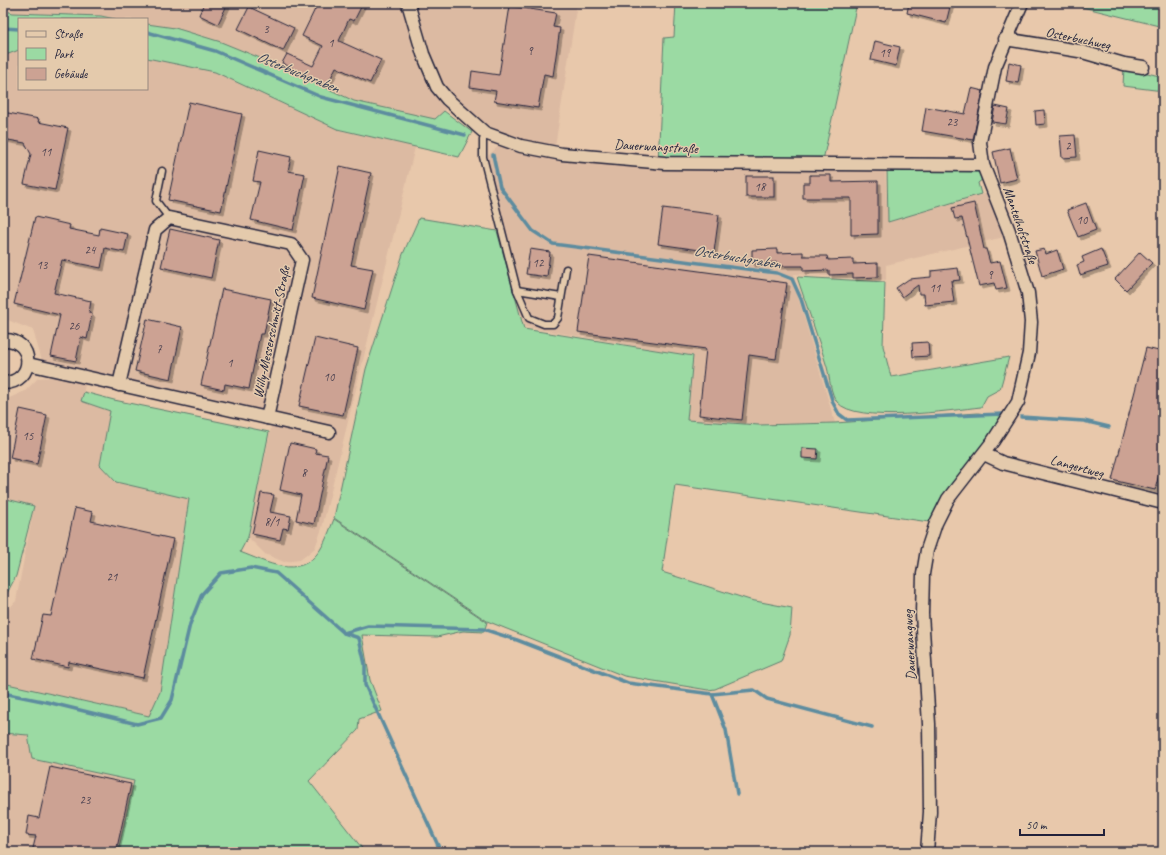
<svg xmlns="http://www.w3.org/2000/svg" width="1166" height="855" font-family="Caveat,sans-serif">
<defs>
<filter id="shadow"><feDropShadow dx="3" dy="3" stdDeviation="0" flood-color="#0004"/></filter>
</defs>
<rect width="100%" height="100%" fill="#e8c8ab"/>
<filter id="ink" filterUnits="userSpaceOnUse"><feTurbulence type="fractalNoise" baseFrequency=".025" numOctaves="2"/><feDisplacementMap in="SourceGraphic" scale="8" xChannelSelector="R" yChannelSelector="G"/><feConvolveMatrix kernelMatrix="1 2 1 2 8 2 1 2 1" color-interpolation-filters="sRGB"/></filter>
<g filter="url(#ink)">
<g fill="#dcbaa2">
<polygon points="7,3 577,3 555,147 525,140 492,128 454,102 435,119 354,101 282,67 221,42 175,28 147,24 147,19 115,19 101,16 13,13"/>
<polygon points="17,50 19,50 19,89 147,89 147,58 215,72 343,131 415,147 322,528 315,548 300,560 284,562 265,554 248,537 272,423 43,364 33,330 5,319 3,312 3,56"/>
<polygon points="501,144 520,150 885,169 888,222 992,192 1008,236 886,265 886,280 794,274 798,297 835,423 759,425 687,420 693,356 525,327 481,162"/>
<polygon points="64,376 85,384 82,401 110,411 100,465 116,482 189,498 160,692 150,716 3,683 3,615 16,601 34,506 3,498 3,405 5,400 25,391 38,378"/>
<polygon points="3,733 28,735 33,759 135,781 118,852 3,852"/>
</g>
<g fill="#9bdaa3" stroke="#5e7e6f">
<polygon points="676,3 857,3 822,165 658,163 664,38 674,37"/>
<polygon points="1068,3 1163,3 1163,27 1078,6"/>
<polygon points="3,10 13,13 101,16 115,19 19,19 19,50 3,56"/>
<polygon points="147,24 175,28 221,42 282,67 354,101 435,119 444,111 472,132 459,157 337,129 215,72 147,58"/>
<polygon points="1124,67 1163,77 1163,91 1123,86"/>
<polygon points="968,167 978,171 983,179 978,183 981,194 888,222 887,169"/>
<polygon points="419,218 497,231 524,329 693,356 687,420 759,425 835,423 978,413 1009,417 936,523 675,485 662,572 750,600 792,608 790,635 781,661 715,689 708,690 624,676 487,621 334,518 366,369 403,254"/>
<path d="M797,277L885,282L883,346L891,377L1009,357L1000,389L987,396L981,407C952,410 856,425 837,402C830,393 830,378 827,367C818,337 807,307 797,277Z"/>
<path d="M84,392L114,400L269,432L248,537L240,552C267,562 299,581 320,550C326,541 330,529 334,519L487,622L484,632L463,631L437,637L362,635L370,680L382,711L359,719L358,730L309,781L365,852H118L134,781L32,759L28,735L3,733V683L149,716L160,692L189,499L116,482L100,465L110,411L81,401Z"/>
<polygon points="3,498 34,506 16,576 3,601"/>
</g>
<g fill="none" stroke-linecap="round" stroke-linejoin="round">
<g stroke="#5d8c9f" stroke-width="3.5">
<polyline points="3,28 19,29"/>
<polyline points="147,32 215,51 321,97 465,135"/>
<polyline points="493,155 500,187 533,231 553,244 777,273 792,279 801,299 833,403 839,414 847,420 1003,414"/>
<polyline points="1021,417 1084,421 1109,427"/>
<polyline points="3,519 6,520 3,534"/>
<polyline points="344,633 359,638 365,664 365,685 441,852"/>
<polyline points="3,693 47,702 137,724 161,718 172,700 190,624 202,594 221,573 251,568 276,573 344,633 368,626 483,629 517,640 628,683 712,694 754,690 767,699 872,727"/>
<polyline points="712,694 726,730 737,794"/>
</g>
</g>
<g fill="#cca293" stroke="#22223b" filter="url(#shadow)">
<polygon points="204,3 228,3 218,24 199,15"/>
<polygon points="318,3 363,3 354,21 349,19 339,41 381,60 370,83 336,67 327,86 282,63 287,54 313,66 323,46 302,36"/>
<polygon points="909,3 951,3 946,23 907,13"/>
<polygon points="510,6 556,13 553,27 560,28 553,76 544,74 538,108 494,101 496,91 470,87 472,71 499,75"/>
<polygon points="249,7 294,28 283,51 238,29"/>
<polygon points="875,41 900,47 896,66 871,60"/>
<polygon points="1009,62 1021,65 1018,83 1006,81"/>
<polygon points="971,88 983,91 973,140 922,131 926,107 965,114"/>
<polygon points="189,102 242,114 221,211 168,200"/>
<polygon points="995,106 1009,109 1006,124 992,122"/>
<polygon points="1044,110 1045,124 1036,125 1035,111"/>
<polygon points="3,112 39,119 38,122 68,128 55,190 24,184 31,154 25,143 3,139"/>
<polygon points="1075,135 1077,157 1062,158 1060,136"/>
<polygon points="1010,148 1017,179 1000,183 993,152"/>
<polygon points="259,150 291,157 288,171 305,174 293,230 251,220 260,182 253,181"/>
<polygon points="340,166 371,173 351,265 373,269 364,310 312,298"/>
<polygon points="810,175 831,175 831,182 878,181 878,234 851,235 851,198 803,198 803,183 810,183"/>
<rect x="746" y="176" width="28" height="21"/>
<polygon points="974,203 984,249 986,249 990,263 1000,261 1007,288 996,290 994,283 979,286 962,218 955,219 952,208"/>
<polygon points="1086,203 1096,230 1078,237 1067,210"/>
<polygon points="663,208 719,215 714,252 658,244"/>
<polygon points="35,217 70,225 69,229 99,235 100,228 128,234 124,252 105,248 101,268 62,260 54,293 91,301 89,313 92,314 87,339 81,337 76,361 51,356 60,315 14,304"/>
<polygon points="170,229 219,240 211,278 161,267"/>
<polygon points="530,249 550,252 547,277 526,274"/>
<polygon points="777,249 777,253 803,252 803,256 827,256 828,260 853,259 853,264 878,263 878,277 853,278 853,274 829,275 829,270 803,271 803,266 778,266 778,262 752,264 752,250"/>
<polygon points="1044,249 1046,254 1057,250 1063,269 1042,276 1035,251"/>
<polygon points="1101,249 1108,266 1080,275 1077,265 1084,262 1082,257"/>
<polygon points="1140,252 1152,263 1126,290 1115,279"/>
<polygon points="589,256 787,283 776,359 749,355 742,420 699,415 706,349 578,332"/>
<polygon points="958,268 960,280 951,281 954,302 925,305 924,294 919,294 918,285 902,297 896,288 909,279 931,277 931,271"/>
<polygon points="222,289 271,299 264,334 260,334 249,389 225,384 224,390 201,385"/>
<polygon points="147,319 182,327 171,379 135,371"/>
<polygon points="315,338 358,348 343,415 299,406"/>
<polygon points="928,342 929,356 913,357 912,343"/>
<polygon points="1146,348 1163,352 1163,458 1155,490 1112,480"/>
<polygon points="20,409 47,415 37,464 10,458"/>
<polygon points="290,443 316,449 315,453 328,455 314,524 296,520 301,495 280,490"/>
<polygon points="802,448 818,449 817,459 802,458"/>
<polygon points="261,493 274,495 270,512 291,516 288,529 283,528 280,540 252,534"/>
<polygon points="75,508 93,512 91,521 173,539 143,678 69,662 68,667 33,659 43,615 51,616"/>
<polygon points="50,767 131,784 116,852 32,852 36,836 26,835 29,816 39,818"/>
</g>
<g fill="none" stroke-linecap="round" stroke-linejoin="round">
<defs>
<g id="lane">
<polyline points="485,133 483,140 483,157 517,290 529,318 544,324 553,324 558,318 566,269"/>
<polyline points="162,171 156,201 169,218"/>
<polyline points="517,290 561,297"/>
</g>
<g id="street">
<polyline points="408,3 423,54 437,87 447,99 485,133 521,146 562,154 665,163 983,165"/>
<polyline points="1005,39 1079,51 1124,64 1143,67"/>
<path d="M3,340C35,338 36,383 3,383"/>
<polyline points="28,364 329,432"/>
<polyline points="119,385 155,230 169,218 291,244 302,260 267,418"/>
<polyline points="984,454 1003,463 1163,503"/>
<polyline points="927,852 930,812 929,724 922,614 923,574 927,550 936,523 948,499 993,441 1018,402 1029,353 1031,322 1028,293 1009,231 983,165 980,142 995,67 1022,3"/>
</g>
</defs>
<use href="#lane" stroke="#22223b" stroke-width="9"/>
<use href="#street" stroke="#22223b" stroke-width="15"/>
<use href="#lane" stroke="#e4caac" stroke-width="6"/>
<use href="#street" stroke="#e4caac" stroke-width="12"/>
</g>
</g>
<g text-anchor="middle" stroke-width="3" stroke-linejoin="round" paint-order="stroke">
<g font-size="12" fill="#4c4251">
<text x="266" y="33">3</text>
<text x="331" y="47">1</text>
<text x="530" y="55">9</text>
<text x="885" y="57">19</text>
<text x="952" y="126">23</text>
<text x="1068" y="150">2</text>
<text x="46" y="156">11</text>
<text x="760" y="191">18</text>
<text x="1082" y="224">10</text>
<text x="90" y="254">24</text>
<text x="538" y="267">12</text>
<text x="42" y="269">13</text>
<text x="990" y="279">9</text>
<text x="935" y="292">11</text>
<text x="74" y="330">26</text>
<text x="159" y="353">7</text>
<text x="230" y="367">1</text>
<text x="329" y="381">10</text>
<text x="28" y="440">15</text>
<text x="304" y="477">8</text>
<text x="272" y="526">8/1</text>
<text x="112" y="581">21</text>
<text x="85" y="804">23</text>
</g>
<g font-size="14" fill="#22223b" stroke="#e4caac">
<text transform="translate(1078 38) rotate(12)" y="5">Osterbuchweg</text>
<text transform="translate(656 146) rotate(3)" y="5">Dauerwangstraße</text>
<text transform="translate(1021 225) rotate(71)" y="5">Mantelhofstraße</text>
<text transform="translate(271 332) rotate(-78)" y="5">Willy-Messerschmitt-Straße</text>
<text transform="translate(1077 466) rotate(15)" y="5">Langertweg</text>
<text transform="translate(909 645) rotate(-93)" y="5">Dauerwangweg</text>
</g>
<g font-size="15" font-style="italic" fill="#313d54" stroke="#e4caac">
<text transform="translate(298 72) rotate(22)" y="5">Osterbuchgraben</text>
<text transform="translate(737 257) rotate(9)" y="5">Osterbuchgraben</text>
</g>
</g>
<rect width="1166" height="855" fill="none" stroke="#e4caac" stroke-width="16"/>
<rect x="8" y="8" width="1150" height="839" fill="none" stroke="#22223b" stroke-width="1.5" filter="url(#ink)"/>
<rect x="18" y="18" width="130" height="72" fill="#e4caac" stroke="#96877f"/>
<rect x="26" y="31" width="20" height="6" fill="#e4caac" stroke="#96877f"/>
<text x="54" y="38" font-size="12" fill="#22223b">Straße</text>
<rect x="26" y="48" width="20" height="12" fill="#9bdaa3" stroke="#96877f"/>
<text x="54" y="58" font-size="12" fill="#22223b">Park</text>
<rect x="26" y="68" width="20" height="12" fill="#cca293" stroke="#96877f"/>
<text x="54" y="78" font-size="12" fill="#22223b">Gebäude</text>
<path d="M1020 829v6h84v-6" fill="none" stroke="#22223b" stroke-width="2"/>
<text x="1026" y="829" font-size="12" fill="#22223b" stroke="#e4caac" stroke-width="3" paint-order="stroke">50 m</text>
</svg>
